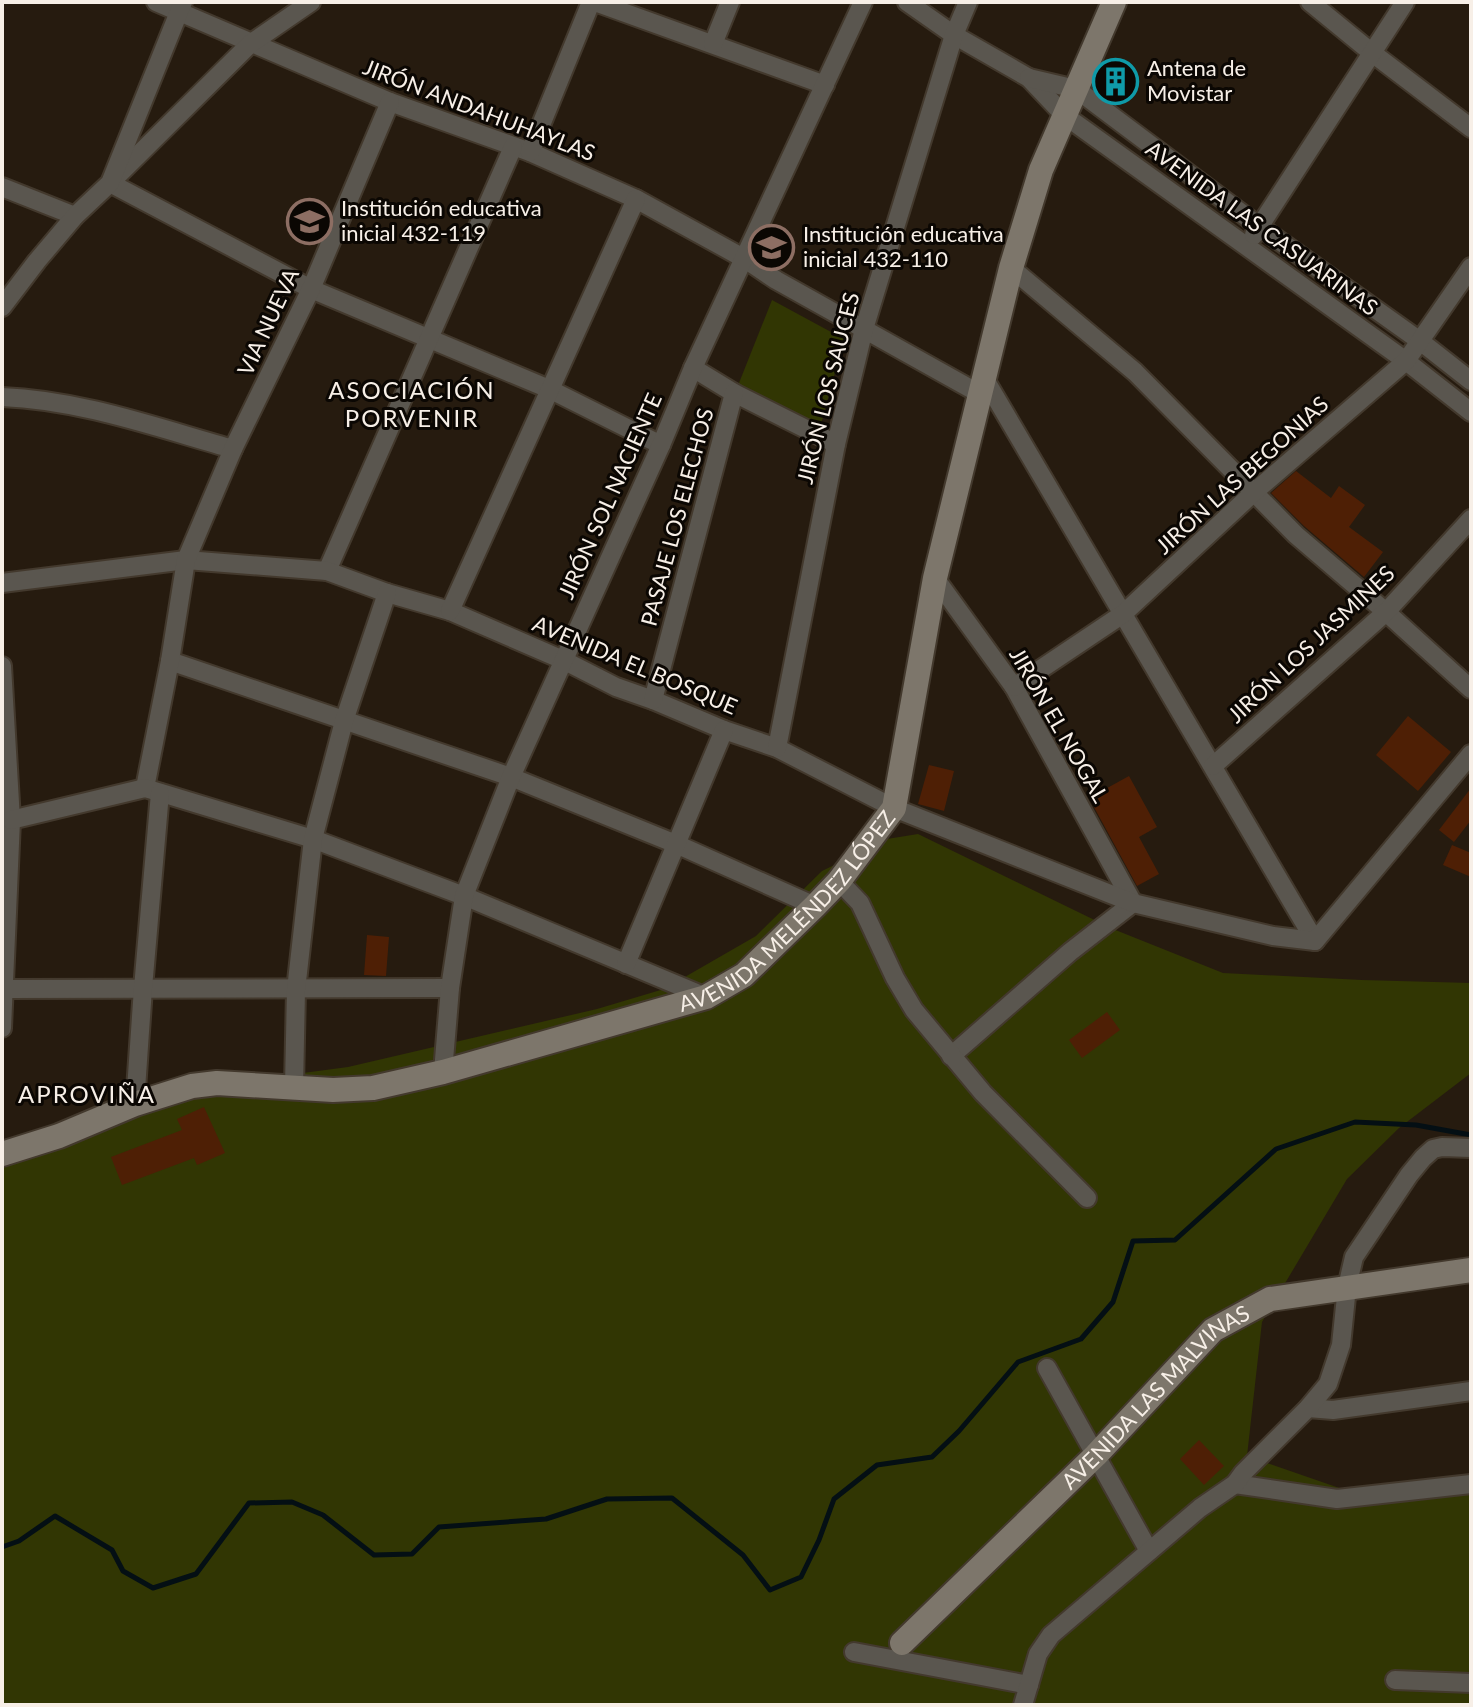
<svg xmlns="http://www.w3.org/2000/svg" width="1473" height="1707" font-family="Lato,sans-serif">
<rect width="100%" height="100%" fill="#261b0f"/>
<g fill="#313603">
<polygon points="772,300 844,339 820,428 737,388"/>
<polygon points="918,834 1113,929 1223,973 1362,980 1471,983 1471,1073 1399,1128 1347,1179 1262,1322 1247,1456 1348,1491 1471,1486 1471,1705 2,1705 2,1169 20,1159 134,1113 236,1082 348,1067 597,1009 664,989 756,936 822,871 887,839"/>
</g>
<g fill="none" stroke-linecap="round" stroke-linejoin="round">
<polyline stroke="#040f14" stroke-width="5" points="2,1547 19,1541 55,1516 112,1550 123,1571 153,1588 196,1574 249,1503 292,1502 323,1515 374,1555 412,1554 439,1527 546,1519 607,1499 672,1498 743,1555 770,1590 801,1577 819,1540 834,1499 877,1465 932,1457 959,1431 1018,1362 1081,1339 1113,1302 1133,1241 1175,1240 1276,1149 1355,1122 1416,1125 1471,1135"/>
</g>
<g fill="#4e1f05">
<polygon points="1111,64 1131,77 1120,100 1101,85"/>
<polygon points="1296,471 1331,498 1339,486 1365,505 1349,527 1383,552 1364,577 1304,526 1271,493"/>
<polygon points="1408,716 1451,752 1418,791 1376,755"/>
<polygon points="929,765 954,771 944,811 918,804"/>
<polygon points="1129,776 1157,827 1139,837 1159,874 1137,886 1089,798"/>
<polygon points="1471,788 1471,820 1454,842 1439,830"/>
<polygon points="1452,845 1471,853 1471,877 1443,865"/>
<polygon points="367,935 389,937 386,976 364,975"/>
<polygon points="1107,1012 1120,1030 1082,1058 1069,1040"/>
<polygon points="204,1107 225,1153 197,1165 194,1158 122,1185 111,1157 182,1130 177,1119"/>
<polygon points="1199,1440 1224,1466 1204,1485 1180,1459"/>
</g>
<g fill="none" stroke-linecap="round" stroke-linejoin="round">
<defs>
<g id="street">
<polyline points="156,2 390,102 530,152 636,199 745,259 776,280 980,394"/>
<polyline points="311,2 250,44 110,183 311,289 549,389 661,445"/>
<polyline points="595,2 825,85"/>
<polyline points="907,2 954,35 1029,78 1064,115 1406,361 1471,412"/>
<polyline points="1310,2 1371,52 1471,128"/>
<polyline points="713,44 730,2"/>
<polyline points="1029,78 1076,89 1260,227 1420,341 1471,381"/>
<polyline points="530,152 591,2"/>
<polyline points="2,187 75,216"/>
<polyline points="1254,235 1405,2"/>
<polyline points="1011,268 1135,372 1296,535 1386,612 1471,689"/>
<polyline points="2,307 37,261 75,216 110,183 183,2"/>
<polyline points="693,368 734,393 836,444"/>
<polyline points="983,376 1315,941"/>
<path d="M2,397C81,400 158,428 233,449"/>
<polyline points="327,571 513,147"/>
<polyline points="935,578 1014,687 1133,903 1070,952 951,1056"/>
<polyline points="2,583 186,560 327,571 387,593 450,611 563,660 616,687 653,700 724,730 777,748 894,808 1133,903 1273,936 1315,941 1471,754"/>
<polyline points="450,611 636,199"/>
<polyline points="170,661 511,777 676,844 815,906"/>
<polyline points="2,666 11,820 2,1028"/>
<polyline points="1014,687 1123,614 1253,493 1406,361 1471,267"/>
<polyline points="653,700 734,393"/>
<polyline points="777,748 836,444 864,329 954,35 968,2"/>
<polyline points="1213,766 1386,612 1471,519"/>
<polyline points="145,788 170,661 186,560 233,449 311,289 390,102"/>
<polyline points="11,820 145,788 313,839 464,896 706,997"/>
<polyline points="839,881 860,903 895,978 914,1010 983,1093 1087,1198"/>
<polyline points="626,964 724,730"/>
<polyline points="2,989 450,988"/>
<polyline points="443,1072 450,988 464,896 511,777 661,445 693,368 863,2"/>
<polyline points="294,1087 296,990 313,839 344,721 387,593"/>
<polyline points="135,1104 143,988 160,793"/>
<polyline points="1047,1368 1149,1551"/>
<polyline points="1308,1408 1333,1410 1471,1391"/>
<polyline points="1235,1484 1337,1499 1471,1484"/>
<polyline points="854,1652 1029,1685"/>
<polyline points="1395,1680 1471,1683"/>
<polyline points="1023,1705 1038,1654 1051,1635 1200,1508 1235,1484 1243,1473 1308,1408 1328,1384 1341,1345 1347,1287 1354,1257 1409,1175 1423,1158 1433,1149 1442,1147 1471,1148"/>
</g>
<g id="secondary">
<path id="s1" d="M2,1154L59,1136L135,1104L192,1086L217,1083L333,1090L373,1088L443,1072L706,997L744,975L815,906L839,881L894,808L935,578L1011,268L1041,170L1114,2"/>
<path id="s2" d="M902,1643L1096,1455L1213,1330L1270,1299L1471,1270"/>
</g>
</defs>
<use href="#street" stroke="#43392d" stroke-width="22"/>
<use href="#secondary" stroke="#43392d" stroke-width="28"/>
<use href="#street" stroke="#5a564f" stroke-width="18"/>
<use href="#secondary" stroke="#7d766b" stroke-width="24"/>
</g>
<defs>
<symbol id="building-ring" viewBox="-11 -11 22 22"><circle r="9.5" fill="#0b0703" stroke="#0f9aa8" stroke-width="1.5"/><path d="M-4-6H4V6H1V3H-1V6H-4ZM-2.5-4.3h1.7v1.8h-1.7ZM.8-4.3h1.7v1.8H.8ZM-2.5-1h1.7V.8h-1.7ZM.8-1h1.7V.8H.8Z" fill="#0f9aa8"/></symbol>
<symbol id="school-ring" viewBox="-11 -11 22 22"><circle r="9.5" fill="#0b0703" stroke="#8d6e63" stroke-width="1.5"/><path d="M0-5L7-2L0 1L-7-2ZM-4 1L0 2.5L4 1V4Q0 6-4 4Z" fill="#8d6e63"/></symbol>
</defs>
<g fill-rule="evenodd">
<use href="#building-ring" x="1090" y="56" width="51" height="51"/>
<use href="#school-ring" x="284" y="196" width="51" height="51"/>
<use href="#school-ring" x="746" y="222" width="51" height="51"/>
</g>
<g text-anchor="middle" stroke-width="6" stroke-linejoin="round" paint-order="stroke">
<g font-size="22" fill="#f7efe7" stroke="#0b0703" text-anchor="start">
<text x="1147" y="76">Antena de<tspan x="1147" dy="25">Movistar</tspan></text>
<text x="341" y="216">Institución educativa<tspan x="341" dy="25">inicial 432-119</tspan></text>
<text x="803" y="242">Institución educativa<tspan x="803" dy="25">inicial 432-110</tspan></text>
</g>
<g font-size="22" fill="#f7efe7" stroke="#0b0703">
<text transform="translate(479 110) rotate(21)" y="8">JIRÓN ANDAHUHAYLAS</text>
<text transform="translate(1262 228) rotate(36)" y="8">AVENIDA LAS CASUARINAS</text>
<text transform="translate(268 322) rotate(-65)" y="8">VIA NUEVA</text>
<text transform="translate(828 388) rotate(-76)" y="8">JIRÓN LOS SAUCES</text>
<text transform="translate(1242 475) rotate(-42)" y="8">JIRÓN LAS BEGONIAS</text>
<text transform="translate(610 496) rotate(-66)" y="8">JIRÓN SOL NACIENTE</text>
<text transform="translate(677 517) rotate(-75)" y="8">PASAJE LOS ELECHOS</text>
<text transform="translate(1311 644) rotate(-43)" y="8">JIRÓN LOS JASMINES</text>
<text transform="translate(635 665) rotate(23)" y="8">AVENIDA EL BOSQUE</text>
<text transform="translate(1059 725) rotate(60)" y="8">JIRÓN EL NOGAL</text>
<text dy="8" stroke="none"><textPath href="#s1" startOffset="846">AVENIDA MELÉNDEZ LÓPEZ</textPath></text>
<text dy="8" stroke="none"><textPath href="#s2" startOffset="354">AVENIDA LAS MALVINAS</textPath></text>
</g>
<g font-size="24" letter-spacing="2" fill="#f7efe7" stroke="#0b0703">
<text x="412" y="399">ASOCIACIÓN<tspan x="412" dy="28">PORVENIR</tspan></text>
<text x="87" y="1103">APROVIÑA</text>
</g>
</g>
<rect width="1473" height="1707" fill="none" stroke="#f7efe7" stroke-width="8"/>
</svg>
